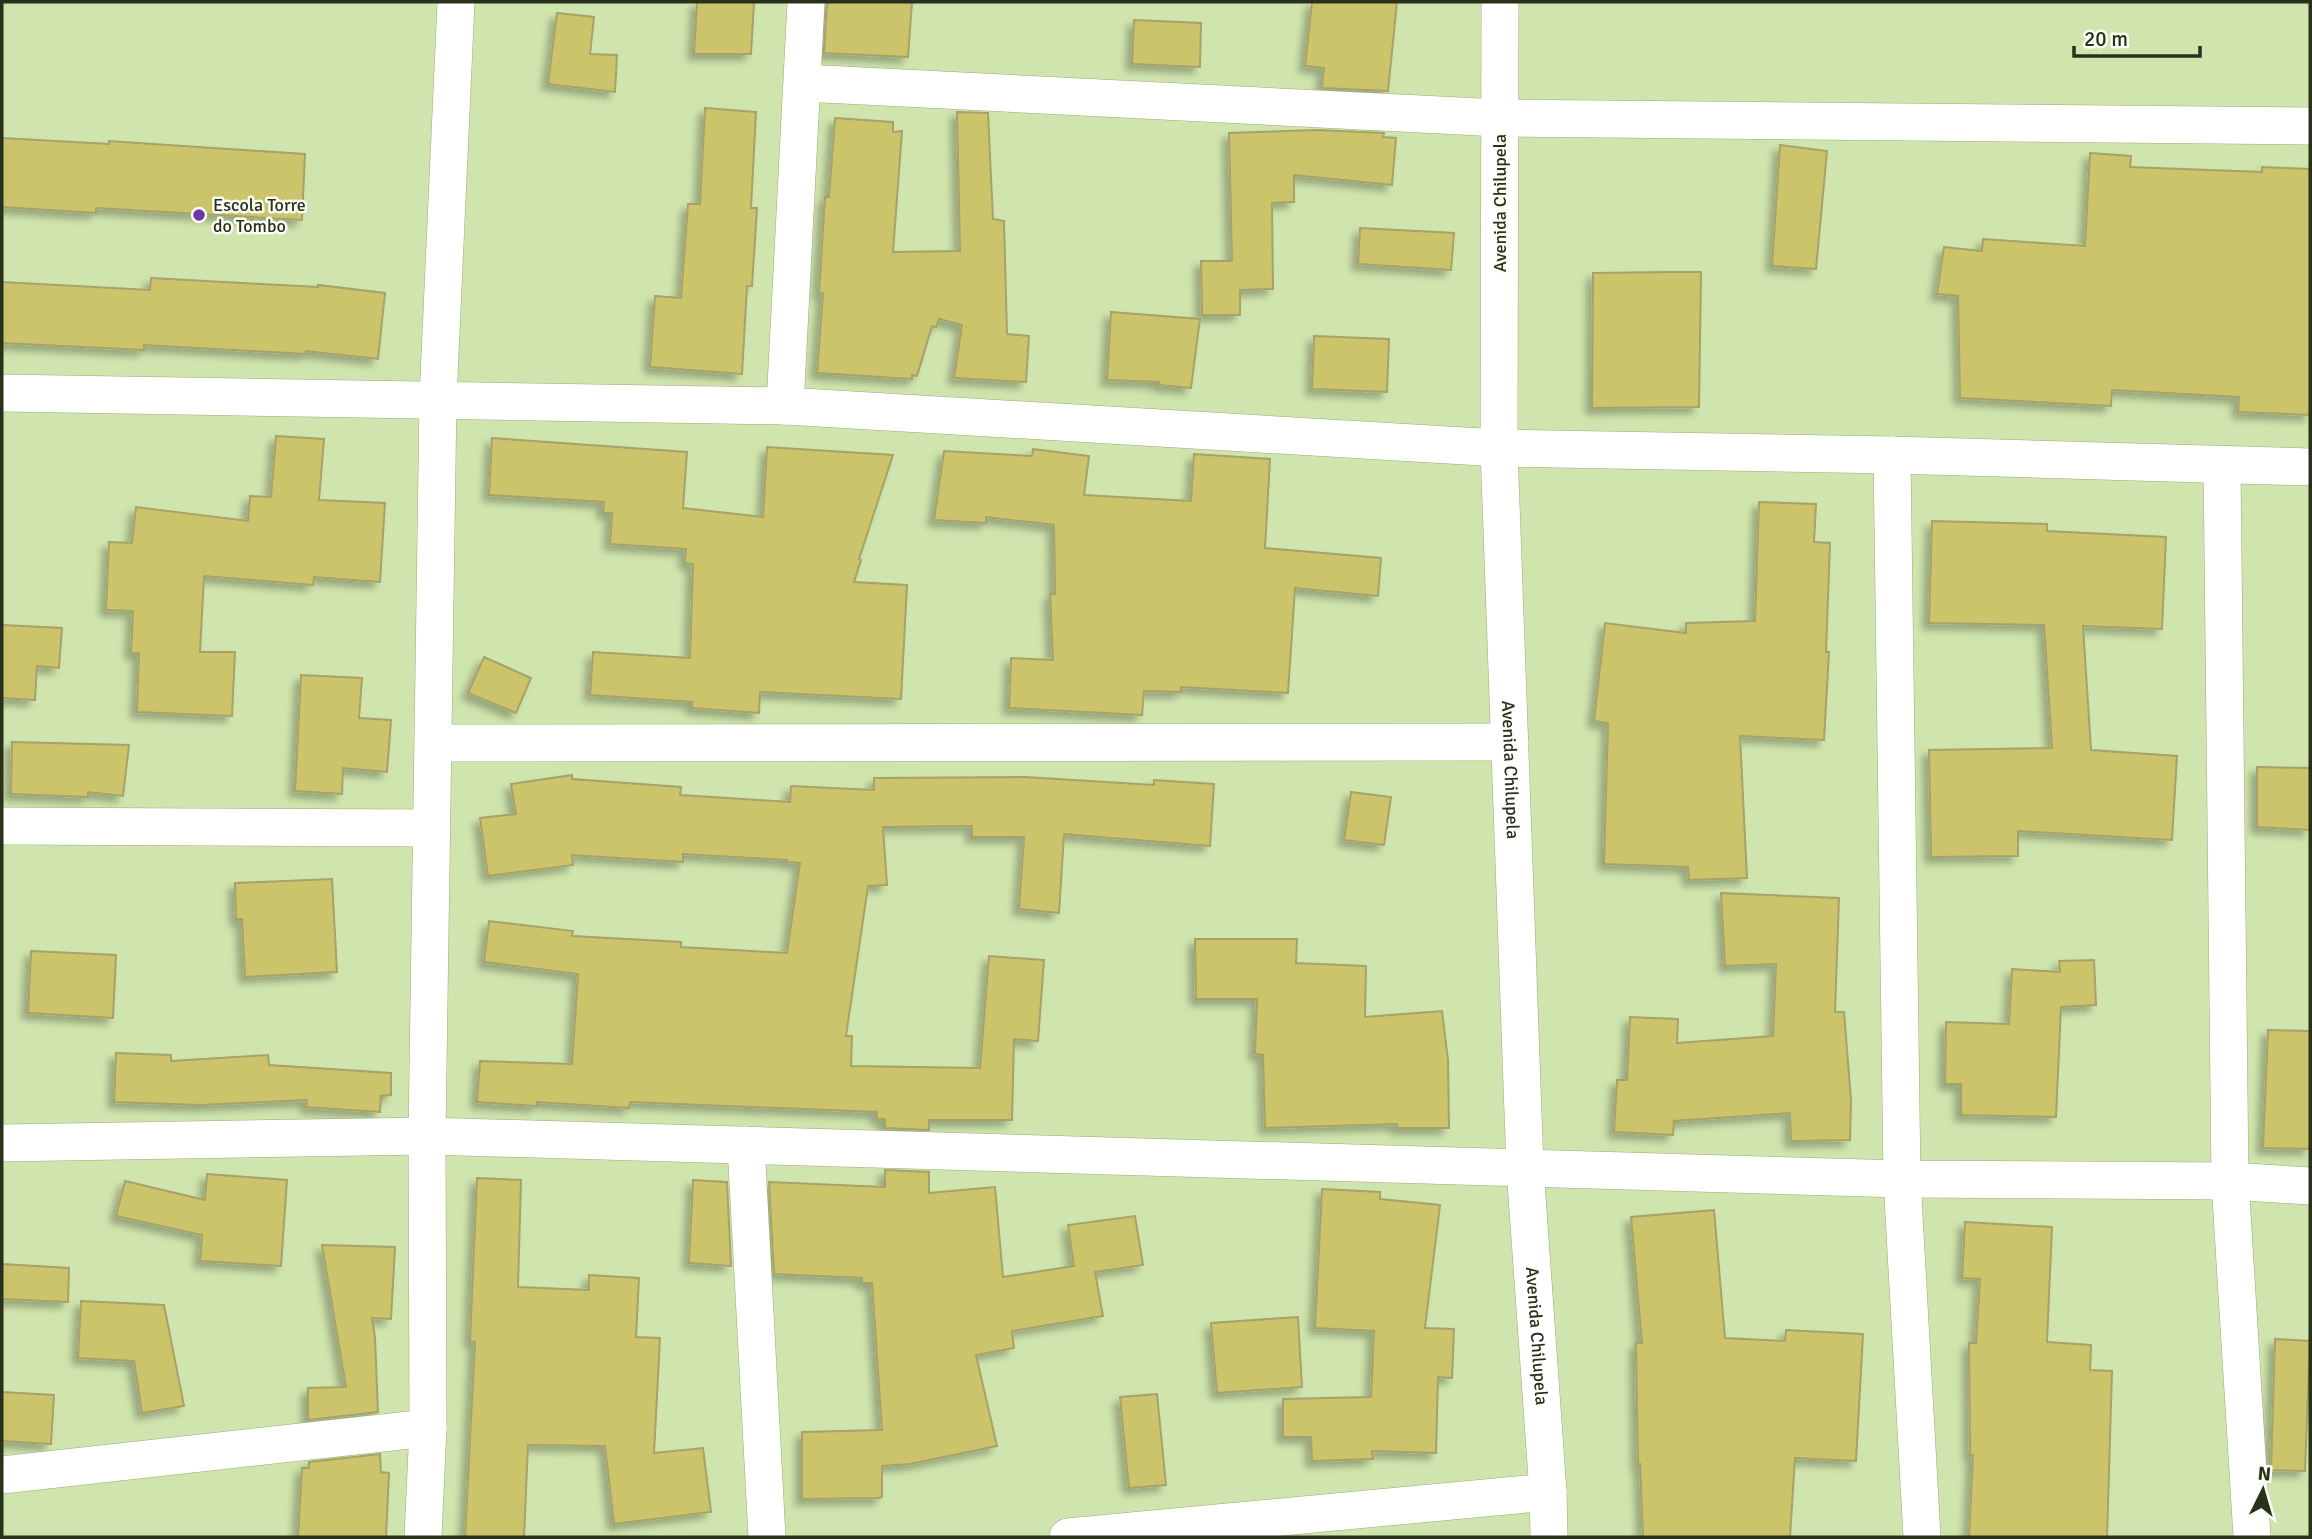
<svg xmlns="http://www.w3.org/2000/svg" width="2312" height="1539" font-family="Signika,sans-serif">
<defs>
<filter id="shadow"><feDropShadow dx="-6" dy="6" stdDeviation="3.5" flood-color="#0004"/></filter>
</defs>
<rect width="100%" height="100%" fill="#d0e5ad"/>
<g fill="#cbc46b" stroke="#a6a269" stroke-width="2" filter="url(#shadow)">
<polygon points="697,2 754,2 751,54 694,54"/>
<polygon points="827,2 912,2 908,57 824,53"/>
<polygon points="1312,2 1397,2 1388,91 1322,88 1324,68 1305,66"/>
<polygon points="557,13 594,17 590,54 617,55 615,92 548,84"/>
<polygon points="1134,20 1201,23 1200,67 1132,64"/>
<polygon points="705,108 756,112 751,208 757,208 752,286 747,286 742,374 650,367 655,296 681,298 688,204 700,204"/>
<polygon points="957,112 988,113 993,219 1004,221 1007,334 1029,336 1026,382 954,378 962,325 939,319 936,327 932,326 917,376 912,375 912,379 817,373 823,293 819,293 825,197 829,197 835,118 893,122 893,132 902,131 893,252 960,251"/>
<polygon points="1318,130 1384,133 1383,137 1396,138 1392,185 1294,175 1294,202 1272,203 1273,289 1240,290 1240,315 1202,315 1201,261 1232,261 1229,133"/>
<polygon points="2,138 109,144 109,141 305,154 302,220 96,208 96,213 2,207"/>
<polygon points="1780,145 1827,151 1816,269 1772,266"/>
<polygon points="2090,153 2131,156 2130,167 2262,172 2262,167 2310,169 2310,415 2238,412 2239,397 2112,390 2111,406 1960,398 1958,296 1937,294 1944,247 1982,251 1983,239 2085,246"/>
<polygon points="1360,228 1454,233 1451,270 1358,264"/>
<polygon points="1668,272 1701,272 1699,407 1592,408 1593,273"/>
<polygon points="151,278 318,287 318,285 385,293 378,359 306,351 306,354 144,345 144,350 2,343 2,282 150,290"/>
<polygon points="1111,312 1200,319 1191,388 1159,385 1159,382 1107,380"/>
<polygon points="1314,336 1389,339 1387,392 1312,389"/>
<polygon points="276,436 324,439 319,500 385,503 380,582 314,577 313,585 204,576 200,652 235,652 232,716 137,712 139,653 131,653 133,611 106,610 109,542 132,543 136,507 248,521 250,496 271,497"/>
<polygon points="492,438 687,452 683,508 763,517 767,447 893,455 859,559 861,560 854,582 907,585 901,699 760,692 759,713 692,708 692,702 590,695 593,652 690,658 693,564 685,563 686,549 610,544 612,513 603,513 604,502 489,495"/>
<polygon points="1033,449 1089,456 1084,495 1191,501 1194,454 1270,459 1265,548 1381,558 1378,596 1295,588 1288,693 1181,687 1181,692 1144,691 1142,715 1009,708 1011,658 1053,660 1050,594 1055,594 1054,525 986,517 986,523 934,520 944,451 1032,456"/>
<polygon points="1759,502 1816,504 1814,542 1830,543 1826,652 1829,652 1824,740 1740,736 1747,878 1689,880 1688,867 1604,864 1608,723 1594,721 1605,623 1686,633 1686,623 1755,621"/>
<polygon points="1932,521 2047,524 2047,531 2166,537 2162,629 2083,626 2091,750 2177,756 2172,840 2018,831 2018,856 1931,857 1929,750 2052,748 2044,625 1929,623"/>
<polygon points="2,625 62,628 59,668 37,666 35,700 2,698"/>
<polygon points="484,657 531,678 516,713 468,693"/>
<polygon points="301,675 362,678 359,718 391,720 387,772 343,768 342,794 295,791"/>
<polygon points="12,742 129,745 123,796 88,792 88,797 11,794"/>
<polygon points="2257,767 2310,768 2310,830 2257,827"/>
<polygon points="572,775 572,779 681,787 680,795 790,802 791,786 874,790 874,778 1025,777 1154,785 1154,780 1214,784 1210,846 1064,834 1059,913 1019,909 1024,837 972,837 972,826 883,827 887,885 868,886 846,1036 852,1036 851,1066 980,1068 989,956 1044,960 1038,1041 1014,1039 1012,1120 929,1120 929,1130 885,1128 885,1119 877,1119 877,1112 630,1102 629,1108 537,1102 537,1106 477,1102 480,1061 572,1064 578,974 484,962 489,921 573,931 572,936 681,942 681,947 787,953 800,863 787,862 787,860 683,854 683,862 572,855 573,865 488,876 480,818 516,814 511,784"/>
<polygon points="1351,792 1391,797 1384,845 1344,840"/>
<polygon points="332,879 337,972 245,977 242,919 236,919 235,883"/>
<polygon points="1721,893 1839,898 1835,1012 1844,1012 1851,1100 1850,1140 1791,1141 1790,1113 1674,1121 1673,1135 1614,1132 1617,1080 1627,1080 1630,1017 1678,1019 1677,1043 1773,1036 1776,964 1725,966"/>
<polygon points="1195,939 1297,939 1296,963 1366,966 1365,1017 1442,1011 1448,1060 1449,1128 1397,1128 1397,1124 1265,1128 1263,1055 1255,1054 1257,999 1196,999"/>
<polygon points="31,951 116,955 113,1018 28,1013"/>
<polygon points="2094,960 2096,1005 2061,1007 2056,1117 1961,1115 1961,1084 1945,1084 1946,1022 2009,1024 2012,969 2060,972 2059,961"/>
<polygon points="2268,1030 2310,1031 2310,1149 2263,1148"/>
<polygon points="116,1053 171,1055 171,1061 268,1055 269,1065 391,1073 391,1095 381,1096 380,1112 306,1107 307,1100 201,1105 114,1102"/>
<polygon points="885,1170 929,1172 929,1193 995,1187 1003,1277 1074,1266 1068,1225 1135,1216 1143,1265 1095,1272 1103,1316 1012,1331 1014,1348 976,1355 997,1446 910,1464 882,1466 882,1497 879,1498 802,1499 802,1432 882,1430 872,1283 862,1283 862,1278 774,1274 769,1182 885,1187"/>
<polygon points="207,1174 287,1180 281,1266 200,1261 202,1235 116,1216 125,1181 205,1200"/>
<polygon points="477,1178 521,1180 518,1287 589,1290 589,1275 639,1278 636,1337 660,1338 654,1453 703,1448 711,1512 614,1524 605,1446 528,1445 524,1537 465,1537 475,1342 470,1341"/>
<polygon points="693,1180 727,1182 731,1266 689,1263"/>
<polygon points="1322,1189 1380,1192 1380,1199 1440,1205 1425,1328 1454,1329 1452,1378 1438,1377 1436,1453 1372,1451 1373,1459 1312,1461 1311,1437 1283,1437 1283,1399 1371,1397 1374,1331 1315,1328"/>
<polygon points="1714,1210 1725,1338 1785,1341 1786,1330 1863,1334 1856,1461 1795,1458 1790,1537 1643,1537 1640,1464 1638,1465 1636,1343 1642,1343 1631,1217"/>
<polygon points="1965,1222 2052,1227 2047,1342 2091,1345 2090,1370 2112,1371 2107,1537 1969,1537 1973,1455 1970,1455 1969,1343 1976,1343 1980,1279 1962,1278"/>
<polygon points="322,1245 395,1247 391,1319 372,1318 375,1337 378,1412 308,1420 308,1388 346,1387"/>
<polygon points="2,1264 69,1268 68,1302 2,1299"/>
<polygon points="81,1301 164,1305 184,1406 142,1413 134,1361 78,1358"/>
<polygon points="1298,1317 1302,1387 1217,1393 1211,1323"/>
<polygon points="2275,1339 2310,1341 2305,1471 2271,1470"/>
<polygon points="2,1392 54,1395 51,1444 2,1441"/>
<polygon points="1157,1394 1166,1485 1129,1488 1120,1397"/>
<polygon points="380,1454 381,1472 389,1473 386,1537 298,1537 302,1468 309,1468 309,1462"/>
</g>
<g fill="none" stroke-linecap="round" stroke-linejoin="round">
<defs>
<g id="minor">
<path id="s1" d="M1500,2L1499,448L1525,1168L1548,1492L1549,1537"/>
<polyline points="803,83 1500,118 2310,126"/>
<polyline points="2,393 785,406 1499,448 1892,455 2310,467"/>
<polyline points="785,406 806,2"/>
<polyline points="1892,455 1902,1179 1922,1537"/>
<polyline points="2222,465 2230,1181 2252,1537"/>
<polyline points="434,743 1510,742"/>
<polyline points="2,826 432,828"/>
<polyline points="2,1143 427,1136 1902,1179 2230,1181 2310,1186"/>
<polyline points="746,1145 767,1537"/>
<polyline points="2,1475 428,1428"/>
<polyline points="423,1537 428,1428 427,1136 438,399 456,2"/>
<polyline points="1068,1537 1548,1492"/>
</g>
</defs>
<use href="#minor" stroke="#98ac77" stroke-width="38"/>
<use href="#minor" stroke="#fff" stroke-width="37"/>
</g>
<circle fill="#7234aa" stroke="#fafef3" stroke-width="2.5" cx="199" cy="215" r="7"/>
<g text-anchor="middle" stroke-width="5" stroke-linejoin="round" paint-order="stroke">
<g font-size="18" fill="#29301b" stroke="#fafef3">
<text transform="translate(1500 203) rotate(-90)" y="6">Avenida Chilupela</text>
<text dy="6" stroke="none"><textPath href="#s1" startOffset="768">Avenida Chilupela</textPath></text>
<text dy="6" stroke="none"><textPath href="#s1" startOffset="1335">Avenida Chilupela</textPath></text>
</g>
<g font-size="18" fill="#29301b" stroke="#fafef3" text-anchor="start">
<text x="213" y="211">Escola Torre<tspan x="213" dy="21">do Tombo</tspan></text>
</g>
</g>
<rect width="2312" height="1539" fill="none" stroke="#29301b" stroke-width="7"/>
<g transform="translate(2263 1490) rotate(5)" stroke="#fafef3" stroke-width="5" paint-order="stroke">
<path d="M0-5L12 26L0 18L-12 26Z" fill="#29301b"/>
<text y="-10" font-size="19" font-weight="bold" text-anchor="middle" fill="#29301b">N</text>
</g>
<path d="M2074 46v10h126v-10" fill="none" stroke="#29301b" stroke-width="3.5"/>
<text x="2084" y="46" font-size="21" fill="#29301b" stroke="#fafef3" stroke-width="5" paint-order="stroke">20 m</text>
</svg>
